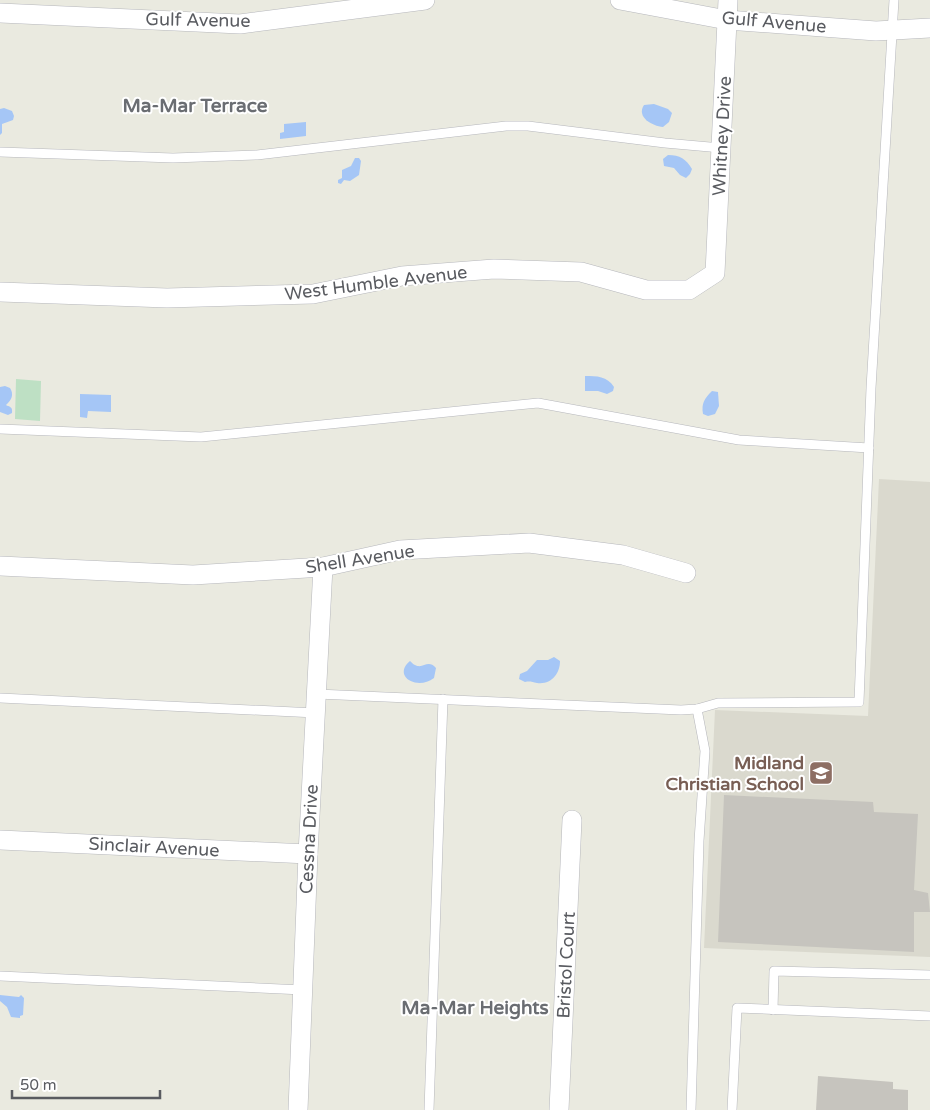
<svg xmlns="http://www.w3.org/2000/svg" width="930" height="1110" font-family="'Varela Round',sans-serif">
<rect width="100%" height="100%" fill="#eaeae0"/>
<polygon fill="#dad9ce" points="879,479 930,482 930,957 704,948 715,710 868,716"/>
<polygon fill="#bee0c4" points="16,379 41,381 40,421 15,419"/>
<g fill="#a5c6f6">
<path d="M654,104L668,109L672,113L669,122L663,127C652,126 636,117 644,105Z"/>
<polygon points="4,108 12,111 14,116 13,120 2,124 2,133 0,135 0,109"/>
<polygon points="306,122 306,136 280,139 280,133 284,132 284,124"/>
<path d="M668,155C680,155 686,159 692,169L690,174L686,178L680,175L674,168L664,166L663,159Z"/>
<polygon points="355,158 359,158 361,161 359,175 350,181 344,180 341,184 338,183 338,180 342,178 342,170 351,166"/>
<path d="M585,376C597,376 607,376 614,387L613,391L607,394L598,391H585Z"/>
<path d="M5,386L10,388C14,394 12,400 6,405C9,407 13,406 12,413L8,415L0,412V387Z"/>
<path d="M712,391L718,392L719,406L715,414L708,416L703,414C701,403 705,398 712,391Z"/>
<polygon points="80,394 111,395 111,412 88,411 87,418 80,417"/>
<path d="M554,657L560,661C560,674 551,685 537,683C532,682 530,681 525,682L519,679L520,674L527,671L537,660H548Z"/>
<path d="M410,661C422,674 426,657 436,668L434,678C417,691 392,676 410,661Z"/>
<polygon points="0,995 19,997 21,995 24,998 23,1015 20,1016 20,1018 11,1017 7,1007 0,1001"/>
</g>
<g fill="#c6c4be">
<polygon points="724,795 873,802 874,812 918,814 914,890 928,893 930,912 914,912 914,952 718,942"/>
<polygon points="818,1076 893,1082 893,1089 908,1090 908,1110 816,1110"/>
</g>
<g fill="none" stroke-linecap="round" stroke-linejoin="round">
<defs>
<g id="service">
<polyline points="0,152 173,158 257,155 506,126 528,126 665,143 721,148"/>
<polyline points="0,429 201,437 538,403 739,440 869,448"/>
<polyline points="317,694 681,710 697,709 718,703 859,702 871,388 894,0"/>
<polyline points="0,698 316,713"/>
<polyline points="0,976 303,990"/>
<polyline points="773,1010 774,971 930,975"/>
<polyline points="429,1110 443,699"/>
<polyline points="691,1110 699,841 705,751 697,709"/>
<polyline points="732,1110 737,1008 930,1016"/>
</g>
<g id="minor">
<polyline points="620,0 727,20 876,31 930,28"/>
<polyline points="0,13 240,24 425,0"/>
<polyline points="0,292 167,298 313,294 402,276 494,269 581,272 646,290 689,290 715,273 728,0"/>
<polyline points="0,566 193,575 323,567 400,550 529,543 623,555 686,573"/>
<polyline points="0,840 308,854"/>
<polyline points="298,1110 308,854 323,567"/>
<polyline points="559,1110 572,820"/>
</g>
</defs>
<use href="#service" stroke="#b6b7bc" stroke-width="10"/>
<use href="#minor" stroke="#b6b7bc" stroke-width="20"/>
<use href="#service" stroke="#fff" stroke-width="9"/>
<use href="#minor" stroke="#fff" stroke-width="19"/>
</g>
<defs>
<symbol id="school-square" viewBox="-11 -11 22 22"><rect x="-9" y="-9" width="18" height="18" rx="4" fill="#8d6e63" stroke="#fff"/><path d="M0-5L7-2L0 1L-7-2ZM-4 1L0 2.5L4 1V4Q0 6-4 4Z" fill="#fff"/></symbol>
</defs>
<g fill-rule="evenodd">
<use href="#school-square" x="807" y="759" width="28" height="28"/>
</g>
<g text-anchor="middle" stroke-width="4" stroke-linejoin="round" paint-order="stroke">
<g font-size="18" fill="#595b60" stroke="#fff">
<text transform="translate(198 20) rotate(1)" y="6">Gulf Avenue</text>
<text transform="translate(774 22) rotate(5)" y="6">Gulf Avenue</text>
<text transform="translate(722 136) rotate(-87)" y="6">Whitney Drive</text>
<text transform="translate(376 283) rotate(-7)" y="6">West Humble Avenue</text>
<text transform="translate(360 559) rotate(-9)" y="6">Shell Avenue</text>
<text transform="translate(309 839) rotate(-87)" y="6">Cessna Drive</text>
<text transform="translate(154 847) rotate(3)" y="6">Sinclair Avenue</text>
<text transform="translate(566 965) rotate(-87)" y="6">Bristol Court</text>
</g>
<g font-size="18" font-weight="bold" fill="#785e54" stroke="#fff" text-anchor="end">
<text x="804" y="769">Midland<tspan x="804" dy="21">Christian School</tspan></text>
</g>
<g font-size="19" font-weight="bold" fill="#6a6d72" stroke="#fff">
<text x="195" y="112">Ma-Mar Terrace</text>
<text x="475" y="1014">Ma-Mar Heights</text>
</g>
</g>
<path d="M12 1090v8h148v-8" fill="none" stroke="#595b60" stroke-width="2.5"/>
<text x="20" y="1090" font-size="15" fill="#595b60" stroke="#ffffff" stroke-width="4" paint-order="stroke">50 m</text>
</svg>
